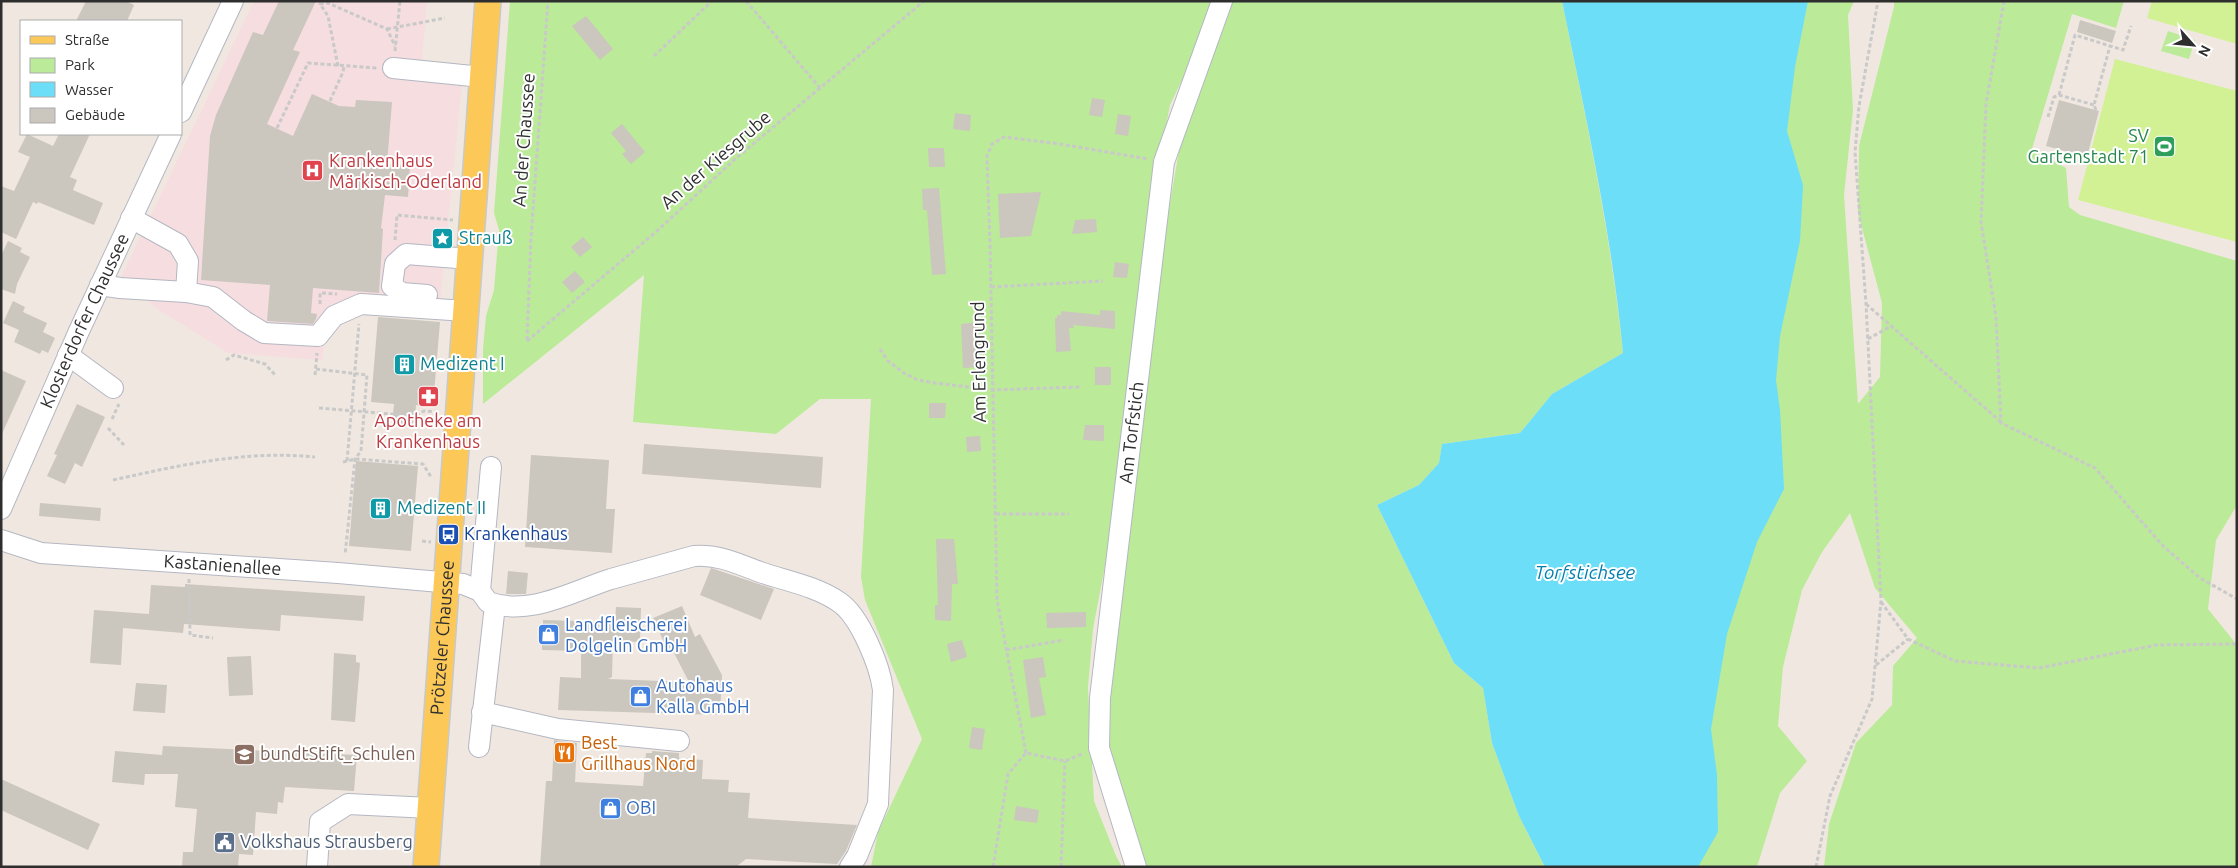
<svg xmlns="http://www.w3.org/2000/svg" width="2238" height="868" font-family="Ubuntu,sans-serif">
<rect width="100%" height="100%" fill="#f0e8e0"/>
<polygon fill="#f6dde0" points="254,1 427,1 422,62 464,65 439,314 330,304 322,360 228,353 157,309 121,277"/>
<g fill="#bbea99">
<polygon points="510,1 1220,1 1170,105 1152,199 1110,539 1093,629 1088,688 1094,801 1116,856 1122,867 871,867 878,832 922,739 865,600 861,577 871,399 820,399 776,434 633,422 644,275 483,404 483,349 486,316 494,290 499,230 494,213"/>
<path d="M1223,1H1562C1586,118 1611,235 1623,353L1552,394L1520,433L1442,444L1439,463L1419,485L1377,505L1454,663L1483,688L1492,743L1519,816L1545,867H1125L1112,779L1103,665L1157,278L1181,139Z"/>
<polygon points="1791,1 1854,1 1848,15 1853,110 1844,195 1858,404 1880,377 1882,303 1858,213 1859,146 1894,7 1894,1 2124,1 2116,28 2072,14 2032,149 2066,168 2069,207 2080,215 2237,261 2237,505 2216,540 2208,609 2237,645 2237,867 1824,867 1829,824 1856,743 1892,705 1893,666 1917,638 1875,588 1850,513 1822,552 1802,590 1783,667 1778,726 1807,761 1780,793 1757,867 1663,867"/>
<polygon points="2168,31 2195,40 2189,59 2161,51"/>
</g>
<g fill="#d1f194">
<polygon points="2152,1 2237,1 2237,44 2147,18"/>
<polygon points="2115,59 2237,91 2237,242 2078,200"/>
</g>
<path fill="#6cdef8" d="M1562,1H1808L1795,67L1787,131L1803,185L1800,241L1780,336L1776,380L1780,410L1784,489L1757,542L1727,634L1711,729L1717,775L1718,832L1698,867H1545L1519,816L1492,743L1483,688L1454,663L1377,505L1419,485L1439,463L1442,444L1520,433L1552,394L1623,353C1612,235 1586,118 1562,1Z"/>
<g fill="#cbc6be">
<polygon points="86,1 126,1 134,5 127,21 76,21"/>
<polygon points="279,1 316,1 293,50 300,52 267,124 293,136 312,94 339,106 355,107 356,100 392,102 387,164 410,166 408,197 385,195 381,228 383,229 379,293 313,288 311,313 317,314 316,319 313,324 267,321 270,285 201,280 210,136 216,115 253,32 263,35"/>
<polygon points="586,16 613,49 600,60 572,26"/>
<polygon points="2080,20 2116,31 2112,43 2077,32"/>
<polygon points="1092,98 1105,100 1102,117 1089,115"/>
<polygon points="2059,100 2099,111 2087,157 2046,146"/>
<polygon points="955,113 971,115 970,131 953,129"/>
<polygon points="1118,114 1131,116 1128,136 1115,134"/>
<polygon points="622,124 645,152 631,164 622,154 626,151 611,133"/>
<polygon points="27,134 53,146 59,134 90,134 70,177 77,180 73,190 103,203 94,225 38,202 37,204 33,202 16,239 1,232 1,186 14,191 30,157 18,152"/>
<polygon points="928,148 944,148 945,167 929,167"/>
<polygon points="939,188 946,274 932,275 927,210 923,210 922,189"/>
<polygon points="1041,192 1031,236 1000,238 998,194"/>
<polygon points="1096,219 1097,232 1072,234 1075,220"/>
<polygon points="583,237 592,247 580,257 571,247"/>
<polygon points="8,241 22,248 20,252 30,257 17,284 15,294 1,289 1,256"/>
<polygon points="1115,262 1129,264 1127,278 1113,277"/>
<polygon points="575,271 585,282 572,293 562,282"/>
<polygon points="13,301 25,307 23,312 47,323 43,332 55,338 48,353 42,350 40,354 14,342 19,330 3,323"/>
<polygon points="1100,310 1115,311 1115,329 1073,325 1074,328 1069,328 1071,351 1056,352 1055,318 1057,318 1057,315 1061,315 1061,311 1100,315"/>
<polygon points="378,317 440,322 433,406 416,405 414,427 392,425 394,404 371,402"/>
<polygon points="979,322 980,367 963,368 961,324"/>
<rect x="1095" y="367" width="16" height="18"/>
<polygon points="1,370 26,381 1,436"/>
<polygon points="929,403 946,403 945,418 929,418"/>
<polygon points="77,404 105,417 82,467 75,463 65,484 47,476 57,455 54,454"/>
<polygon points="1085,425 1104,425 1104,441 1083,440"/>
<polygon points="980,436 981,451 967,452 966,437"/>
<polygon points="644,444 823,457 821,488 642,474"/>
<polygon points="531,455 609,460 606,509 615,509 612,553 525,547"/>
<polygon points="356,461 418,466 411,551 349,546"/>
<polygon points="40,503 101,508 100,521 39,516"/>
<polygon points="936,539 954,539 958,584 952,584 951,621 935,620 935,605 938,605"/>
<polygon points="711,568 774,589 761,620 700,595"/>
<polygon points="508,571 528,573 526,594 506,594"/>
<polygon points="185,584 365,596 363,621 281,615 280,631 184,624 183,633 123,628 121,665 90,663 94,610 149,614 151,585 185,587"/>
<polygon points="682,606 695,637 700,634 722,675 720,715 558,710 560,677 581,678 581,651 542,650 542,641 538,639 538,630 543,629 543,620 615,622 616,607 641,608 640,642 613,641 612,677 608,679 689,682 672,649 668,651 653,618"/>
<polygon points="1086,612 1086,627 1047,628 1046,613"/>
<polygon points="962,640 967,657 951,662 947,644"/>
<polygon points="334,653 356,655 356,662 360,663 355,722 331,720"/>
<polygon points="251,656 253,695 229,696 227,657"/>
<polygon points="1043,657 1046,677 1039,678 1046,715 1031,718 1023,660"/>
<polygon points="136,683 167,685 165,713 133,711"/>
<polygon points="972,727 985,729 982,750 969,748"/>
<polygon points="554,740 577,743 575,782 643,786 646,753 652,753 652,751 679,753 679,758 703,760 702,779 729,780 728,792 750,793 748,818 857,825 846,851 837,864 746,859 736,867 540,867 546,781 552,781"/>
<polygon points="163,746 357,755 354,791 285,787 283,803 278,802 277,814 256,812 253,855 239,854 238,867 182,867 183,852 193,852 197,809 175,807 178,774 145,774 144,785 112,782 115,751 162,755"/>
<polygon points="1,779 100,824 88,850 1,810"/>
<polygon points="1016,806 1039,810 1037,823 1014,820"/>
</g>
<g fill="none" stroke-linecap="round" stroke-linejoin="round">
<defs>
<g id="minor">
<polyline points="393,68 482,77"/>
<polyline points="181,112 233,1"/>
<polyline points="100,285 120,288 186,292 188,261 178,244 131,218"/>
<polyline points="186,292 213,297 244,321 264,333 318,336 334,316 361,304 466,311"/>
<polyline points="427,295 402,293 392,286 395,264 406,254 470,259"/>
<polyline points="68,355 113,388"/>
<path id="s1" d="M1,509L79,331L171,134"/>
<path id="s2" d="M1,540L41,553L338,573L463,584L480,591L488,602C530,617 573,591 611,579C639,571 666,564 694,556C718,554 738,564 760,572C786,581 816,586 839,602C860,616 880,666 883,690L878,804L857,856L850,867"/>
<polyline points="480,591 491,467"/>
<polyline points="482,712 558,729 679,741"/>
<polyline points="479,747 495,605"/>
<polyline points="317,867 320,822 348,804 430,808"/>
<path id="s3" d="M1136,867L1099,748L1100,698L1164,162L1222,1"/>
</g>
<g id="major">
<path id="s4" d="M426,867L488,1"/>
</g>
</defs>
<use href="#minor" stroke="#b4b7c2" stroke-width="22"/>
<use href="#major" stroke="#c9c9c9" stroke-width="28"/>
<g stroke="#c9c9c9" stroke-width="3" stroke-dasharray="4 2.5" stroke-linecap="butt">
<polyline points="746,1 820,88"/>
<polyline points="2004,1 1986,104 1981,222 1996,317 2001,423 2095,468 2163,546 2200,578 2237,599"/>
<polyline points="387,29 445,18"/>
<polyline points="395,51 400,1"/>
<polyline points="654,56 712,1"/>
<polyline points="338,66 328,16 320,4 328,3 387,29 395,46"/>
<polyline points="2059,95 2075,35 2123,50 2131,26"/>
<polyline points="330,101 343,72 344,66"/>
<polyline points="2096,110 2094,105 2110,46"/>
<polyline points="2048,117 2054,97 2059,95 2094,105"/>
<polyline points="277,128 308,63 377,68"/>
<polyline points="395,240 397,215 453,220"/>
<polyline points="991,287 1103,281"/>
<polyline points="320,304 320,293 337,294"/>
<polyline points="1866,304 2001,422"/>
<polyline points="1868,339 1891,326"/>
<polyline points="527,340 531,237 548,1"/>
<polyline points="527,341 657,231 734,160 924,1"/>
<polyline points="880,349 888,361 904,373 918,380 935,383 993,390 1080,387"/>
<polyline points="226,360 234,355 265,364 275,375"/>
<polyline points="316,369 367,375 361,451 355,459 345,555"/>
<polyline points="315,375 317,353"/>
<polyline points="319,408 415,416 424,411 439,412"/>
<polyline points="112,419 119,404"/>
<polyline points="108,428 124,445"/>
<polyline points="347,461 359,324"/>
<polyline points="343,462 355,459 423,464 431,477"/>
<path d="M113,480C181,465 246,450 315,457"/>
<polyline points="996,514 1069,514"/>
<polyline points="422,541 431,542"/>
<polyline points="189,579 190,635 213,638"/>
<polyline points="1881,602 1908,639 1955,661 2039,668 2156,645 2237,644"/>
<polyline points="1006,650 1064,640"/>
<polyline points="1876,665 1908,639"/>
<polyline points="1026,753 997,600 990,243 987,156 992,144 1004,137 1060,144 1148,159"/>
<polyline points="993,867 1008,774 1026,753 1065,761 1084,753"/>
<polyline points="1061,867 1065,761"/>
<polyline points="1816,867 1830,796 1872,699 1881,601 1866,304 1855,152 1859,106 1878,1"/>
</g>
<use href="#minor" stroke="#fff" stroke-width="20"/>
<use href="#major" stroke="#fcc959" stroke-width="25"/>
</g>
<defs>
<symbol id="stadium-square" viewBox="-11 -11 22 22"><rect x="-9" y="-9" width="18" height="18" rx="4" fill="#2e9e5b" stroke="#fff"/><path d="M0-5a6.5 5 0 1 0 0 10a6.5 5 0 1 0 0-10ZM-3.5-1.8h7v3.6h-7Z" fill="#fff"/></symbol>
<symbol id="hospital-square" viewBox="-11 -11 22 22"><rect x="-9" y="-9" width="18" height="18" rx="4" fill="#e0444e" stroke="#fff"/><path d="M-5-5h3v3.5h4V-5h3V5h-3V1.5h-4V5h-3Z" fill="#fff"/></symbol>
<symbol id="sight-square" viewBox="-11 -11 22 22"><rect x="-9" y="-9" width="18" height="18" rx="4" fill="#0f9aa8" stroke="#fff"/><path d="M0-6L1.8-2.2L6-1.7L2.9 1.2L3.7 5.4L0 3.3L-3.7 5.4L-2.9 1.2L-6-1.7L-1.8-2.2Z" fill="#fff"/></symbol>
<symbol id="building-square" viewBox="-11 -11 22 22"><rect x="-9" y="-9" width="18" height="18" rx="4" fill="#0f9aa8" stroke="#fff"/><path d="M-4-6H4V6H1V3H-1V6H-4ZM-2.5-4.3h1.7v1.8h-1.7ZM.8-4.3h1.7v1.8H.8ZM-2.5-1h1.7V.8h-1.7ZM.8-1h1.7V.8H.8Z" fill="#fff"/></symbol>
<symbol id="pharmacy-square" viewBox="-11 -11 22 22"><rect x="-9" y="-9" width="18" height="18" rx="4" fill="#e0444e" stroke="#fff"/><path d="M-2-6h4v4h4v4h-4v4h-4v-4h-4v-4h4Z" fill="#fff"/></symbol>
<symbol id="bus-square" viewBox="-11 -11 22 22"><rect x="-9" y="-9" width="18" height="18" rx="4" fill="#1a4fb4" stroke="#fff"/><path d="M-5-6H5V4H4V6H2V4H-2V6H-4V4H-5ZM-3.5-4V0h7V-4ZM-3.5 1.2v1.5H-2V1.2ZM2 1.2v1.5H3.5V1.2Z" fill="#fff"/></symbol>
<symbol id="shop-square" viewBox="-11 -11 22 22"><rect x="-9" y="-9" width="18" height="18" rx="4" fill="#3f7fe0" stroke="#fff"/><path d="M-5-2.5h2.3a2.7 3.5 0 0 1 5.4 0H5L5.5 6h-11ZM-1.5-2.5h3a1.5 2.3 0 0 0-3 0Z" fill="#fff"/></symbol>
<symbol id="restaurant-square" viewBox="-11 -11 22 22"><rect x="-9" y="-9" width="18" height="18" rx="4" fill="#e8710a" stroke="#fff"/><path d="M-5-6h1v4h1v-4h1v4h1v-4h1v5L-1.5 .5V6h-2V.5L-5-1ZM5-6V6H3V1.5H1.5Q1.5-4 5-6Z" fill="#fff"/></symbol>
<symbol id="school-square" viewBox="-11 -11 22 22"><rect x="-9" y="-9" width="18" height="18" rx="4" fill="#8d6e63" stroke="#fff"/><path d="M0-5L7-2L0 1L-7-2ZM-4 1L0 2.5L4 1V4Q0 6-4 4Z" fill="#fff"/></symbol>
<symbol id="civic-square" viewBox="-11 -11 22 22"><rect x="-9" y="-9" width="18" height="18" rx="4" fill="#5c6f8a" stroke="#fff"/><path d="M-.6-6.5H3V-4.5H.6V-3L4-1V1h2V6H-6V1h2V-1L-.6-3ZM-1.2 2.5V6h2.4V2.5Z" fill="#fff"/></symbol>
</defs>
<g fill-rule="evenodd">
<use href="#stadium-square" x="2152" y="134" width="25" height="25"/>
<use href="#hospital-square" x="300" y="158" width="25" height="25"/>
<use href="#sight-square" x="430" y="226" width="25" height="25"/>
<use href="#building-square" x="392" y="352" width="25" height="25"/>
<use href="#pharmacy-square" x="416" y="384" width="25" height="25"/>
<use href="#building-square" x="368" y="496" width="25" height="25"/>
<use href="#bus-square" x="436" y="522" width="25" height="25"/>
<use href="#shop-square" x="536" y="622" width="25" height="25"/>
<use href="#shop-square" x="628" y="684" width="25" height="25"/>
<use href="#restaurant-square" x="552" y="740" width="25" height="25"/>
<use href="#school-square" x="232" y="742" width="25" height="25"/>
<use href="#shop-square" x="598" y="796" width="25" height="25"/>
<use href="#civic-square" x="212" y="830" width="25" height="25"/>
</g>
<g text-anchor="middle" stroke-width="4" stroke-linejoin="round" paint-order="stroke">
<g font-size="18" fill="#27864d" stroke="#fff" text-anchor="end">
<text x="2149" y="142">SV<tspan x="2149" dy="21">Gartenstadt 71</tspan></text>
</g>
<g font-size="18" fill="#2e2e2e" stroke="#fff">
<text transform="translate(524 140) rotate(-86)" y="6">An der Chaussee</text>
<text transform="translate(716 160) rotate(-41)" y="6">An der Kiesgrube</text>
<text dy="6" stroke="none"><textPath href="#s1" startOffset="206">Klosterdorfer Chaussee</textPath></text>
<text transform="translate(979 362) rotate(-91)" y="6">Am Erlengrund</text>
<text dy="6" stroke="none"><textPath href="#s3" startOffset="442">Am Torfstich</textPath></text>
<text dy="6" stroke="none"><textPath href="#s2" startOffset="224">Kastanienallee</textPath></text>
<text dy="6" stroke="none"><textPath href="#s4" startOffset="230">Prötzeler Chaussee</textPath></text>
</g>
<g font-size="18" fill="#be3a42" stroke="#fff" text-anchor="start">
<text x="329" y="167">Krankenhaus<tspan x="329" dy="21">Märkisch-Oderland</tspan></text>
<text x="428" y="427" text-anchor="middle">Apotheke am<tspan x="428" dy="21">Krankenhaus</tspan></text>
</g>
<g font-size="18" fill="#0d838f" stroke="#fff" text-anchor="start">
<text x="459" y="244">Strauß</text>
<text x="420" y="370">Medizent I</text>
<text x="397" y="514">Medizent II</text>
</g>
<g font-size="18" fill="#164399" stroke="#fff" text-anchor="start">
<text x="464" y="540">Krankenhaus</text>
</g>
<g font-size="18" fill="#366cbe" stroke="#fff" text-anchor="start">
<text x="565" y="631">Landfleischerei<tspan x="565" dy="21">Dolgelin GmbH</tspan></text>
<text x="656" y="692">Autohaus<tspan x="656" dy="21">Kalla GmbH</tspan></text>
<text x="626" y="814">OBI</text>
</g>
<g font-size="18" fill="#c56008" stroke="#fff" text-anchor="start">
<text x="581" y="749">Best<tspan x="581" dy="21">Grillhaus Nord</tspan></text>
</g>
<g font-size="18" fill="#785e54" stroke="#fff" text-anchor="start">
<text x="260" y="760">bundtStift_Schulen</text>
</g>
<g font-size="18" fill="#4e5e75" stroke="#fff" text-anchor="start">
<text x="240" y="848">Volkshaus Strausberg</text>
</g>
<g font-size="19" font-style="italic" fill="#037fad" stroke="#fff">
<text x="1585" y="579">Torfstichsee</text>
</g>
</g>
<rect width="2238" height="868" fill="none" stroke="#2e2e2e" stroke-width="5"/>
<rect x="20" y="20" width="162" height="115" fill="#ffffff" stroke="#ababab"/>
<rect x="30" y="36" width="25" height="8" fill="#fcc959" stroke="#ababab"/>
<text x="65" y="45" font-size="15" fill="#2e2e2e">Straße</text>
<rect x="30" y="58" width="25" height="15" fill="#bbea99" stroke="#ababab"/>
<text x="65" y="70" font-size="15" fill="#2e2e2e">Park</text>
<rect x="30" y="82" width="25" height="15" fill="#6cdef8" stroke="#ababab"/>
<text x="65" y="95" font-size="15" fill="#2e2e2e">Wasser</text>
<rect x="30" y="108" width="25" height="15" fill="#cbc6be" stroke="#ababab"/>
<text x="65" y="120" font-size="15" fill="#2e2e2e">Gebäude</text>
<g transform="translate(2193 45) rotate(117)" stroke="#ffffff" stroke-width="4" paint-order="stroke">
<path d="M0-4L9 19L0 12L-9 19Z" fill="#2e2e2e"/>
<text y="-8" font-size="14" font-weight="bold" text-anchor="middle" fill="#2e2e2e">N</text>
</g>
</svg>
